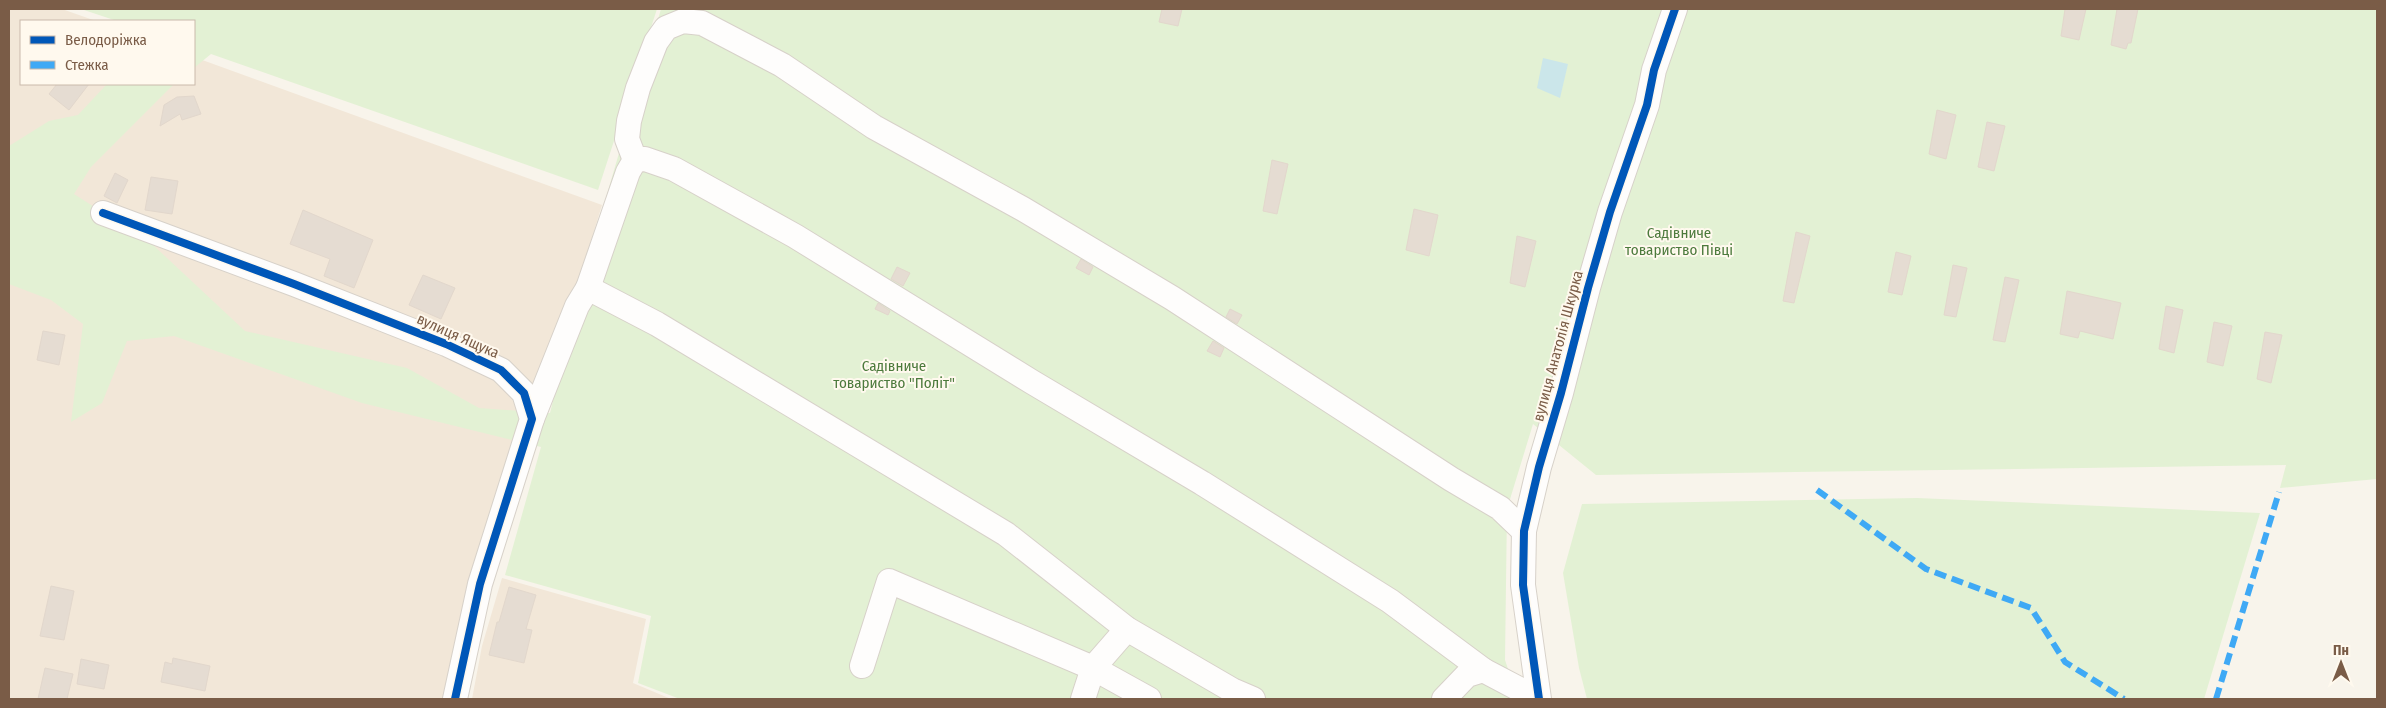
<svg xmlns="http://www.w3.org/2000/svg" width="2386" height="708" font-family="'Fira Sans Condensed',sans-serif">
<rect width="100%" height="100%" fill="#f8f4eb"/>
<g fill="#f2e7d8">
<polygon points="9,9 62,9 96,21 21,21 21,84 194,84 194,57 602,205 450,699 9,699"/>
<polygon points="502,578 646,619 633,683 671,699 472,699 482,646"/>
</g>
<g fill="#e3f1d4">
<polygon points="81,9 657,9 598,190 211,54 194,68 194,21 117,21"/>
<polygon points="661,9 2377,9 2377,479 2280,488 2286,465 1596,475 1533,424 1507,509 1505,660 1518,699 680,699 638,683 651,616 505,575 541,447 362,403 174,336 127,341 102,403 71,422 83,324 51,300 9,284 9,146 49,121 78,115 107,84 174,84 91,167 74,194 152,244 245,331 407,368 479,408 550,413 589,256"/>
<polygon points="1917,498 2260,513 2204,699 1587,699 1579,668 1563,573 1582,504"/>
</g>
<polygon fill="#cbe6ea" points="1543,58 1568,64 1560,98 1537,88"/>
<g fill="#e5dcd2" stroke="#e2d7cc">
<polygon points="1162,9 1182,9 1178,26 1159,22"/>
<polygon points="2065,9 2086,9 2079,40 2061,36"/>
<polygon points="2117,9 2138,9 2131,43 2128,43 2126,49 2111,45"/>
<polygon points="57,84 89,84 69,110 49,94"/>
<polygon points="194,96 201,114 182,120 180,114 160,126 164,105 177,97"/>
<polygon points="1937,110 1956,115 1946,159 1929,154"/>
<polygon points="1987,122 2005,126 1994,171 1978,167"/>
<polygon points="1272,160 1288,164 1277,214 1263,211"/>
<polygon points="115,173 128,180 117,203 104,196"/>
<polygon points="151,177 178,181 172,214 145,210"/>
<polygon points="1414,209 1438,215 1429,256 1406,250"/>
<polygon points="303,210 373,240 354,288 324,276 330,259 290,244"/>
<polygon points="1796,232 1810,236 1794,303 1783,301"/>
<polygon points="1517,236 1536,241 1525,287 1510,283"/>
<polygon points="1896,252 1911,256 1902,295 1888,292"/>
<polygon points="1081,259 1093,267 1089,275 1076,268"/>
<polygon points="1953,265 1967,268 1956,317 1944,315"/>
<polygon points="897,267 910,273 903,286 891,279"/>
<polygon points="423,275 455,288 441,319 409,305"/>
<polygon points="2005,277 2019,280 2005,342 1993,340"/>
<polygon points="2067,291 2121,303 2113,339 2080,331 2078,338 2060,334"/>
<polygon points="878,303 890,311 888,315 875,309"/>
<polygon points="2166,306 2183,310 2174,353 2159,349"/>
<polygon points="1230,309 1242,315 1237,324 1226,317"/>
<polygon points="2214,322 2232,326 2223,366 2207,362"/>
<polygon points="43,331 65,335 59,365 37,360"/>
<polygon points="2265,332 2282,335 2271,383 2257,379"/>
<polygon points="1213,341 1224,348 1220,357 1207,351"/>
<polygon points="51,586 74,591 64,640 40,636"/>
<polygon points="509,587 536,595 526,629 532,630 524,663 489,655 497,622 499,622"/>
<polygon points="173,658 210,666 205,691 161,682 165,662 172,664"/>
<polygon points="81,659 109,665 104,689 77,684"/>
<polygon points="45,668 73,674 67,699 38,699"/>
</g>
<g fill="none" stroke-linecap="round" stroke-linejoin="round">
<defs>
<g id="minor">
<polyline points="635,160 627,139 629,121 638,88 656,42 666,28 683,21 702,23 782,65 874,127 1023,209 1172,298 1451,479 1500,508 1524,531"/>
<polyline points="103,213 294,284 446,344 501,370 524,393 532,419 480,584 455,699"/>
<polyline points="588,288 628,172 635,160 645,159 674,169 795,236 1032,382 1202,483 1390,601 1483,670"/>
<polyline points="532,419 577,306 588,288 657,324 1006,534 1127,629 1232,690 1253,699"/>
<polyline points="862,666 889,581 1093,668 1149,699"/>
<polyline points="1083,699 1093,668 1127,629"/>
<polyline points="1444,699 1467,675 1483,670 1538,699"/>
<polyline points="1539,699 1523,585 1524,531 1539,467 1561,393 1588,288 1610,212 1647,105 1654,70 1675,9"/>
</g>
</defs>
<use href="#minor" stroke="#d7d1c9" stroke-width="26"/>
<use href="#minor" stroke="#fefdfc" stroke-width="24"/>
<g stroke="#3fa9f5" stroke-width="6" stroke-dasharray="12 6" stroke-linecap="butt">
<polyline points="1817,490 1926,569 2031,608 2065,662 2124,699"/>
<polyline points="2216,699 2279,492"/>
</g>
<defs>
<g id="cycleway">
<polyline points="103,213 294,284 446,344 501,370 524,393 532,419 480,584 455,699"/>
<polyline points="1539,699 1523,585 1524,531 1539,467 1561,393 1588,288 1610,212 1647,105 1654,70 1675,9"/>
</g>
</defs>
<use href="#cycleway" stroke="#fff9ee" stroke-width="11"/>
<use href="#cycleway" stroke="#0057b8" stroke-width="8"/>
</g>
<g text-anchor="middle" stroke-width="4" stroke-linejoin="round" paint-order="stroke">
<g font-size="15" fill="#4c7a3c" stroke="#fff9ee">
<text x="1679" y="238">Садівниче<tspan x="1679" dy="17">товариство Півці</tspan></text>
<text x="894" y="371">Садівниче<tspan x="894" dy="17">товариство "Політ"</tspan></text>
</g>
<g font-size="15" fill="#7a5c47" stroke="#fff9ee">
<text transform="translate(458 336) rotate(24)" y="5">вулиця Ящука</text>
<text transform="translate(1558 346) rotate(-75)" y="5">вулиця Анатолія Шкурка</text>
</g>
</g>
<rect width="2386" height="708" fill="none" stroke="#7a5c47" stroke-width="20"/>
<rect x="20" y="20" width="175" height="65" fill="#fff9ee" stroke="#cabaab"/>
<rect x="30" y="36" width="25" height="8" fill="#0057b8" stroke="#cabaab"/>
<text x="65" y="45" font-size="15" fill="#7a5c47">Велодоріжка</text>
<rect x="30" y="61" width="25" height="8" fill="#3fa9f5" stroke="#cabaab"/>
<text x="65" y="70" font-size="15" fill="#7a5c47">Стежка</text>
<g transform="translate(2341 663)" stroke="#fff9ee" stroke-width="4" paint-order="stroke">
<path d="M0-4L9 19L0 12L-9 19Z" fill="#7a5c47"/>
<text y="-8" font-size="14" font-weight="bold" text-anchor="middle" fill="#7a5c47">Пн</text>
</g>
</svg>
